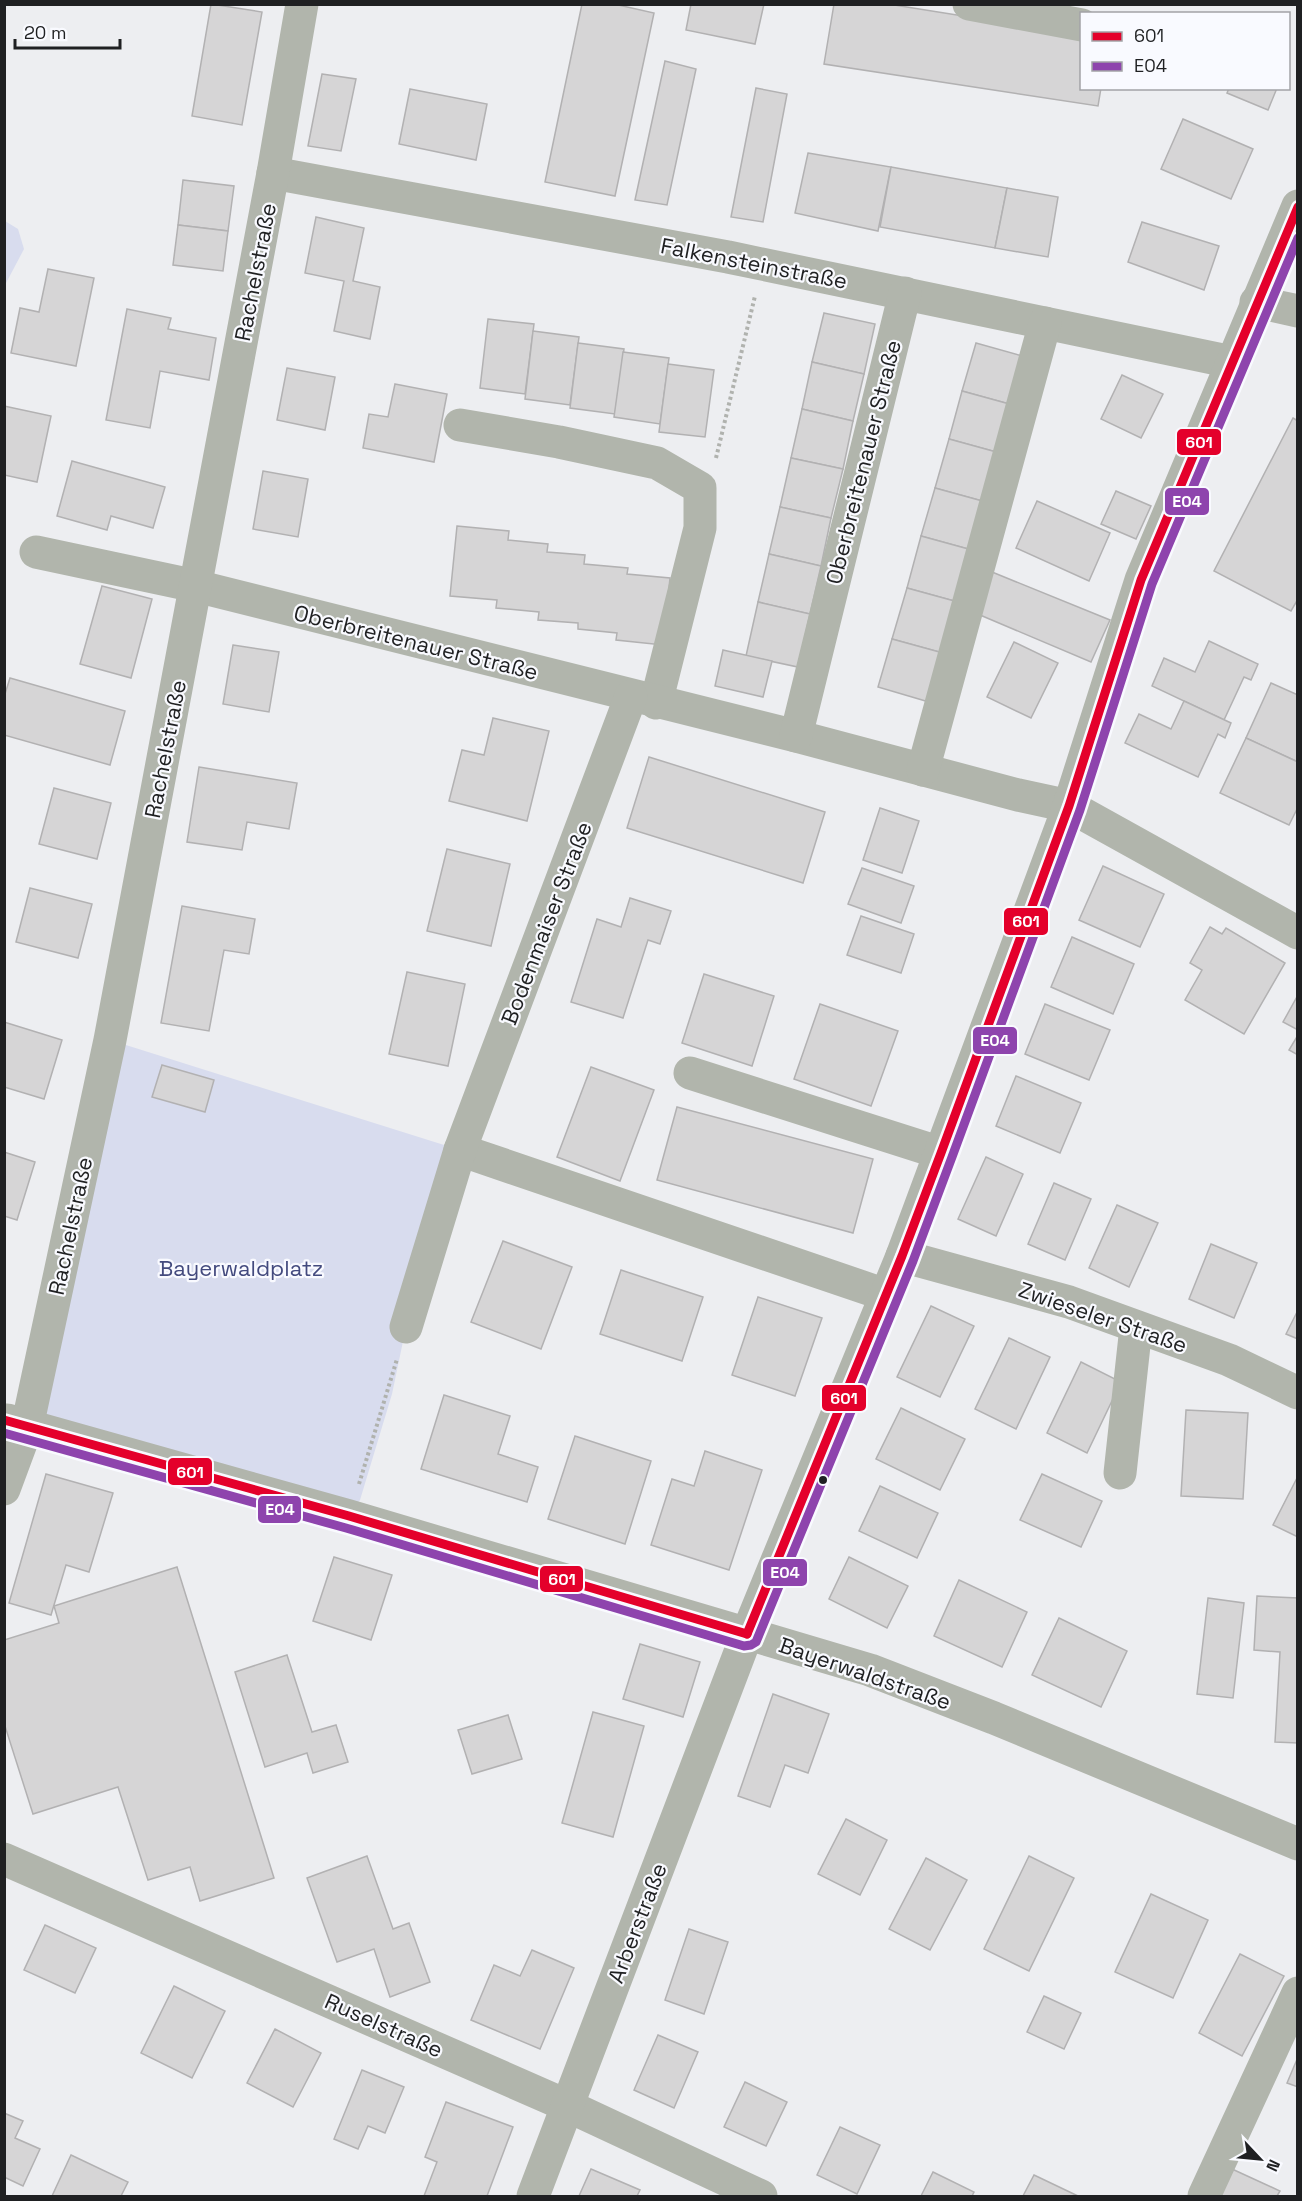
<svg xmlns="http://www.w3.org/2000/svg" width="1302" height="2201" font-family="'Space Grotesk',sans-serif">
<rect width="100%" height="100%" fill="#edeef1"/>
<g fill="#d8dcee">
<polygon points="5,221 18,229 24,249 5,285"/>
<polygon points="110,1040 460,1150 406,1327 392,1394 360,1500 349,1516 27,1427"/>
</g>
<g fill="#d6d5d6" stroke="#b2b1b2" stroke-width="1.5">
<polygon points="211,4 262,12 242,125 192,116"/>
<polygon points="582,4 614,4 654,13 615,196 545,182"/>
<polygon points="691,4 764,4 755,44 686,30"/>
<polygon points="834,4 888,4 1082,35 1082,88 1101,88 1098,106 824,64"/>
<polygon points="665,61 696,69 667,205 635,200"/>
<polygon points="322,74 356,79 341,151 308,146"/>
<polygon points="756,88 787,94 763,222 731,217"/>
<polygon points="1229,88 1277,88 1268,110 1227,93"/>
<polygon points="410,89 487,104 476,160 399,144"/>
<polygon points="1183,119 1253,149 1231,199 1161,169"/>
<polygon points="808,153 891,167 878,231 795,213"/>
<polygon points="891,167 1007,188 995,248 880,227"/>
<polygon points="183,180 234,186 228,231 178,225"/>
<polygon points="1007,188 1058,197 1048,257 995,248"/>
<polygon points="316,217 364,228 353,281 380,287 370,339 334,331 344,281 305,273"/>
<polygon points="1142,222 1219,246 1204,290 1128,262"/>
<polygon points="178,225 228,231 223,271 173,265"/>
<polygon points="48,269 94,278 76,366 11,353 20,308 39,312"/>
<polygon points="127,309 171,318 168,329 216,338 209,380 160,371 150,428 106,420"/>
<polygon points="824,313 875,324 864,374 812,362"/>
<polygon points="488,319 534,324 525,394 480,388"/>
<polygon points="533,331 579,337 570,405 525,399"/>
<polygon points="578,343 624,349 615,414 570,408"/>
<polygon points="976,343 1026,357 1013,405 962,391"/>
<polygon points="623,352 669,358 660,424 614,417"/>
<polygon points="812,362 864,374 853,421 802,409"/>
<polygon points="668,364 714,370 705,437 659,432"/>
<polygon points="287,368 335,377 325,430 277,420"/>
<polygon points="1122,375 1163,394 1141,438 1101,419"/>
<polygon points="395,384 447,394 434,462 363,448 369,414 388,417"/>
<polygon points="962,391 1013,405 1000,453 949,439"/>
<polygon points="4,406 51,416 37,482 4,475"/>
<polygon points="802,409 853,421 843,469 791,458"/>
<polygon points="1293,418 1298,421 1298,599 1291,611 1214,571"/>
<polygon points="949,439 1000,453 986,502 935,488"/>
<polygon points="791,458 843,469 831,518 780,507"/>
<polygon points="72,461 165,487 153,528 111,516 107,530 57,516"/>
<polygon points="263,471 308,479 298,537 253,529"/>
<polygon points="935,488 986,502 972,550 921,536"/>
<polygon points="1116,491 1151,506 1136,539 1101,524"/>
<polygon points="1037,501 1110,533 1089,581 1016,548"/>
<polygon points="780,507 831,518 821,566 769,554"/>
<polygon points="457,526 509,531 508,540 548,544 547,552 585,555 584,564 628,568 627,574 670,578 663,645 616,640 617,633 578,629 578,623 538,620 539,612 496,608 497,600 450,596"/>
<polygon points="921,536 972,550 958,602 907,588"/>
<polygon points="769,554 821,566 810,614 758,602"/>
<polygon points="992,572 1110,620 1091,662 980,615"/>
<polygon points="102,586 152,599 131,678 80,664"/>
<polygon points="907,588 958,602 943,653 892,639"/>
<polygon points="758,602 810,614 798,667 746,656"/>
<polygon points="892,639 943,653 929,702 878,687"/>
<polygon points="1209,641 1258,664 1251,680 1244,677 1224,720 1152,686 1164,658 1195,672"/>
<polygon points="1014,642 1058,663 1031,718 987,697"/>
<polygon points="233,645 279,652 269,712 223,704"/>
<polygon points="723,650 772,661 763,697 715,686"/>
<polygon points="10,678 125,711 110,765 4,735 4,697"/>
<polygon points="1271,683 1298,695 1298,762 1246,738"/>
<polygon points="1184,701 1231,723 1225,738 1218,734 1198,777 1125,743 1139,714 1171,729"/>
<polygon points="493,718 549,731 527,821 449,801 462,750 484,755"/>
<polygon points="1246,738 1298,762 1298,807 1289,825 1220,793"/>
<polygon points="649,757 825,812 803,883 627,828"/>
<polygon points="199,767 297,783 289,829 247,822 242,850 187,842"/>
<polygon points="54,788 111,803 97,859 39,844"/>
<polygon points="880,808 919,821 902,873 863,860"/>
<polygon points="447,849 510,864 491,946 427,931"/>
<polygon points="1103,866 1164,894 1140,947 1079,920"/>
<polygon points="862,868 914,886 901,923 848,904"/>
<polygon points="30,888 92,904 78,958 16,942"/>
<polygon points="630,898 671,911 660,944 648,940 623,1018 571,1002 597,919 621,927"/>
<polygon points="182,906 255,919 249,954 224,950 209,1031 161,1023"/>
<polygon points="861,916 914,934 901,973 847,955"/>
<polygon points="1210,927 1222,934 1226,928 1285,963 1244,1034 1185,1000 1202,970 1190,963"/>
<polygon points="1072,937 1134,964 1113,1014 1051,987"/>
<polygon points="407,972 465,984 448,1066 389,1054"/>
<polygon points="704,974 774,996 752,1066 682,1043"/>
<polygon points="1298,995 1298,1030 1283,1022"/>
<polygon points="820,1004 898,1031 871,1106 794,1079"/>
<polygon points="1045,1004 1110,1030 1089,1080 1025,1054"/>
<polygon points="4,1022 62,1040 44,1099 4,1087"/>
<polygon points="1298,1035 1298,1055 1289,1050"/>
<polygon points="162,1065 214,1080 205,1112 152,1097"/>
<polygon points="591,1067 654,1090 620,1181 557,1157"/>
<polygon points="1016,1076 1081,1103 1060,1153 996,1126"/>
<polygon points="677,1107 873,1159 853,1233 657,1180"/>
<polygon points="4,1152 35,1162 17,1220 4,1216"/>
<polygon points="986,1157 1023,1174 996,1236 958,1219"/>
<polygon points="1054,1183 1091,1199 1065,1260 1028,1244"/>
<polygon points="1117,1205 1158,1223 1129,1287 1089,1268"/>
<polygon points="503,1241 572,1267 541,1349 471,1322"/>
<polygon points="1211,1244 1257,1263 1234,1318 1189,1299"/>
<polygon points="621,1270 703,1297 682,1361 600,1334"/>
<polygon points="758,1297 822,1318 795,1396 732,1375"/>
<polygon points="931,1306 974,1326 940,1397 897,1377"/>
<polygon points="1298,1310 1298,1339 1286,1334"/>
<polygon points="1009,1338 1050,1357 1016,1429 975,1409"/>
<polygon points="1081,1362 1121,1382 1087,1453 1047,1433"/>
<polygon points="444,1395 510,1416 498,1454 538,1467 527,1502 421,1469"/>
<polygon points="901,1408 965,1439 940,1490 876,1459"/>
<polygon points="1186,1410 1248,1413 1243,1499 1181,1496"/>
<polygon points="575,1436 651,1461 625,1544 548,1519"/>
<polygon points="705,1451 762,1470 729,1570 651,1545 672,1479 694,1486"/>
<polygon points="46,1474 113,1493 89,1572 66,1565 51,1615 9,1603"/>
<polygon points="1042,1474 1102,1501 1081,1547 1020,1520"/>
<polygon points="1298,1476 1298,1537 1273,1525"/>
<polygon points="880,1486 938,1513 917,1558 859,1531"/>
<polygon points="334,1557 392,1575 371,1640 313,1621"/>
<polygon points="849,1557 908,1586 887,1628 829,1599"/>
<polygon points="177,1567 274,1878 200,1901 190,1867 148,1880 118,1787 33,1814 4,1723 4,1640 59,1623 54,1606"/>
<polygon points="959,1580 1027,1612 1002,1667 934,1636"/>
<polygon points="1257,1596 1298,1598 1298,1743 1275,1742 1280,1652 1254,1650"/>
<polygon points="1208,1598 1244,1603 1233,1698 1197,1694"/>
<polygon points="1059,1618 1127,1651 1101,1707 1032,1675"/>
<polygon points="640,1644 700,1662 683,1717 623,1699"/>
<polygon points="287,1655 312,1732 336,1725 348,1762 313,1773 307,1753 265,1767 235,1672"/>
<polygon points="773,1694 829,1714 808,1773 785,1765 770,1807 738,1796"/>
<polygon points="593,1712 644,1726 613,1837 562,1823"/>
<polygon points="508,1715 522,1759 472,1774 458,1730"/>
<polygon points="846,1819 887,1840 860,1895 818,1874"/>
<polygon points="367,1856 393,1929 409,1923 430,1982 390,1997 374,1949 337,1962 307,1878"/>
<polygon points="1029,1856 1074,1878 1029,1971 984,1949"/>
<polygon points="926,1858 967,1880 930,1950 889,1929"/>
<polygon points="1151,1894 1208,1920 1173,1998 1115,1972"/>
<polygon points="45,1925 96,1948 75,1993 24,1970"/>
<polygon points="689,1929 728,1942 704,2014 665,2000"/>
<polygon points="532,1950 574,1968 540,2049 471,2020 494,1965 520,1976"/>
<polygon points="1240,1954 1284,1976 1242,2056 1199,2033"/>
<polygon points="174,1986 225,2011 192,2078 141,2053"/>
<polygon points="1044,1996 1081,2013 1064,2049 1027,2032"/>
<polygon points="275,2029 321,2053 293,2107 247,2083"/>
<polygon points="658,2035 698,2052 674,2108 634,2090"/>
<polygon points="1298,2057 1298,2087 1287,2083"/>
<polygon points="362,2070 404,2087 385,2133 368,2126 358,2149 334,2139"/>
<polygon points="745,2082 787,2102 766,2146 724,2127"/>
<polygon points="446,2102 513,2127 487,2196 424,2196 437,2162 425,2157"/>
<polygon points="4,2113 23,2121 15,2138 40,2149 23,2186 4,2177"/>
<polygon points="840,2127 880,2145 857,2194 817,2175"/>
<polygon points="71,2155 128,2182 121,2196 52,2196"/>
<polygon points="591,2169 640,2190 637,2196 579,2196"/>
<polygon points="1232,2169 1280,2191 1277,2196 1219,2196"/>
<polygon points="933,2172 974,2192 972,2196 921,2196"/>
<polygon points="1034,2175 1078,2196 1023,2196"/>
</g>
<g fill="none" stroke-linecap="round" stroke-linejoin="round">
<g stroke="#b0b2ae" stroke-width="4" stroke-dasharray="3 3" stroke-linecap="butt">
<polyline points="716,458 755,296"/>
<polyline points="359,1484 397,1359"/>
</g>
<g stroke="#b1b5ac" stroke-width="33">
<polyline points="969,4 1082,25"/>
<polyline points="273,173 728,257 1232,362"/>
<polyline points="1256,302 1298,311"/>
<polyline points="460,425 559,442 657,463 700,488 700,528 656,703"/>
<polyline points="36,552 196,586 796,736 1018,795 1069,806 1298,933"/>
<polyline points="796,736 905,293"/>
<polyline points="923,770 1045,323"/>
<polyline points="690,1073 941,1153"/>
<polyline points="460,1150 886,1295"/>
<polyline points="902,1256 1069,1302 1229,1360 1298,1393"/>
<polyline points="406,1327 460,1150 631,696"/>
<polyline points="7,1420 349,1516 870,1670 994,1718 1298,1844"/>
<polyline points="1120,1473 1136,1327"/>
<polyline points="4,1489 27,1427 110,1040 273,173 302,4"/>
<polyline points="4,1859 568,2106 761,2196"/>
<polyline points="533,2196 747,1634 902,1256 1069,806 1141,580 1298,206"/>
<polyline points="1204,2196 1298,1993"/>
</g>
<defs>
<g id="bus-1">
<polyline points="4,1420 349,1516 747,1634"/>
<polyline points="747,1634 902,1256 941,1153 1069,806 1141,580 1298,207"/>
</g>
<polyline id="bus-2" points="4,1433 346,1528 744,1646 751,1645 756,1642 913,1261 952,1157 1080,810 1152,584 1298,238"/>
</defs>
<use href="#bus-1" stroke="#f9faff" stroke-width="14"/>
<use href="#bus-2" stroke="#f9faff" stroke-width="14"/>
<use href="#bus-1" stroke="#e4002b" stroke-width="9"/>
<use href="#bus-2" stroke="#8e44ad" stroke-width="9"/>
</g>
<circle fill="#1f2022" stroke="#f9faff" stroke-width="2" cx="823" cy="1480" r="5"/>
<g text-anchor="middle" stroke-width="4.5" stroke-linejoin="round" paint-order="stroke">
<g font-size="22" fill="#1f2022" stroke="#f9faff">
<text transform="translate(754 263) rotate(11)" y="8">Falkensteinstraße</text>
<text transform="translate(255 272) rotate(-79)" y="8">Rachelstraße</text>
<text transform="translate(863 462) rotate(-76)" y="8">Oberbreitenauer Straße</text>
<text transform="translate(416 642) rotate(14)" y="8">Oberbreitenauer Straße</text>
<text transform="translate(165 749) rotate(-79)" y="8">Rachelstraße</text>
<text transform="translate(546 923) rotate(-69)" y="8">Bodenmaiser Straße</text>
<text transform="translate(70 1226) rotate(-78)" y="8">Rachelstraße</text>
<text transform="translate(1103 1317) rotate(19)" y="8">Zwieseler Straße</text>
<text transform="translate(865 1673) rotate(19)" y="8">Bayerwaldstraße</text>
<text transform="translate(637 1923) rotate(-69)" y="8">Arberstraße</text>
<text transform="translate(384 2025) rotate(24)" y="8">Ruselstraße</text>
</g>
<g font-size="22" fill="#434a7e" stroke="#f9faff">
<text x="241" y="1276">Bayerwaldplatz</text>
</g>
</g>
<g stroke="#f9faff" stroke-width="2">
<rect x="1176" y="428" width="46" height="28" rx="6" fill="#e4002b"/>
<rect x="1164" y="487" width="46" height="29" rx="6" fill="#8e44ad"/>
<rect x="1003" y="907" width="46" height="29" rx="6" fill="#e4002b"/>
<rect x="972" y="1026" width="46" height="29" rx="6" fill="#8e44ad"/>
<rect x="821" y="1384" width="46" height="28" rx="6" fill="#e4002b"/>
<rect x="167" y="1457" width="46" height="29" rx="6" fill="#e4002b"/>
<rect x="257" y="1495" width="45" height="29" rx="6" fill="#8e44ad"/>
<rect x="762" y="1558" width="46" height="29" rx="6" fill="#8e44ad"/>
<rect x="539" y="1565" width="45" height="28" rx="6" fill="#e4002b"/>
</g>
<g font-size="16" text-anchor="middle" font-weight="bold" fill="#fff">
<text x="1199" y="448">601</text>
<text x="1187" y="507">E04</text>
<text x="1026" y="927">601</text>
<text x="995" y="1046">E04</text>
<text x="844" y="1404">601</text>
<text x="190" y="1478">601</text>
<text x="280" y="1515">E04</text>
<text x="785" y="1578">E04</text>
<text x="562" y="1585">601</text>
</g>
<rect width="1302" height="2201" fill="none" stroke="#1f2022" stroke-width="12"/>
<rect x="1080" y="12" width="210" height="78" fill="#f9faff" stroke="#a2a3a7" stroke-width="1.5"/>
<rect x="1092" y="32" width="30" height="9" fill="#e4002b" stroke="#a2a3a7" stroke-width="1.5"/>
<text x="1134" y="42" font-size="18" fill="#1f2022">601</text>
<rect x="1092" y="62" width="30" height="9" fill="#8e44ad" stroke="#a2a3a7" stroke-width="1.5"/>
<text x="1134" y="72" font-size="18" fill="#1f2022">E04</text>
<g transform="translate(1260 2159) rotate(116)" stroke="#f9faff" stroke-width="4.5" paint-order="stroke">
<path d="M0-4.5L10 22L0 15L-10 22Z" fill="#1f2022"/>
<text y="-9" font-size="16" font-weight="bold" text-anchor="middle" fill="#1f2022">N</text>
</g>
<path d="M15 39v9h105v-9" fill="none" stroke="#1f2022" stroke-width="3"/>
<text x="24" y="39" font-size="18" fill="#1f2022" stroke="#f9faff" stroke-width="4.5" paint-order="stroke">20 m</text>
</svg>
